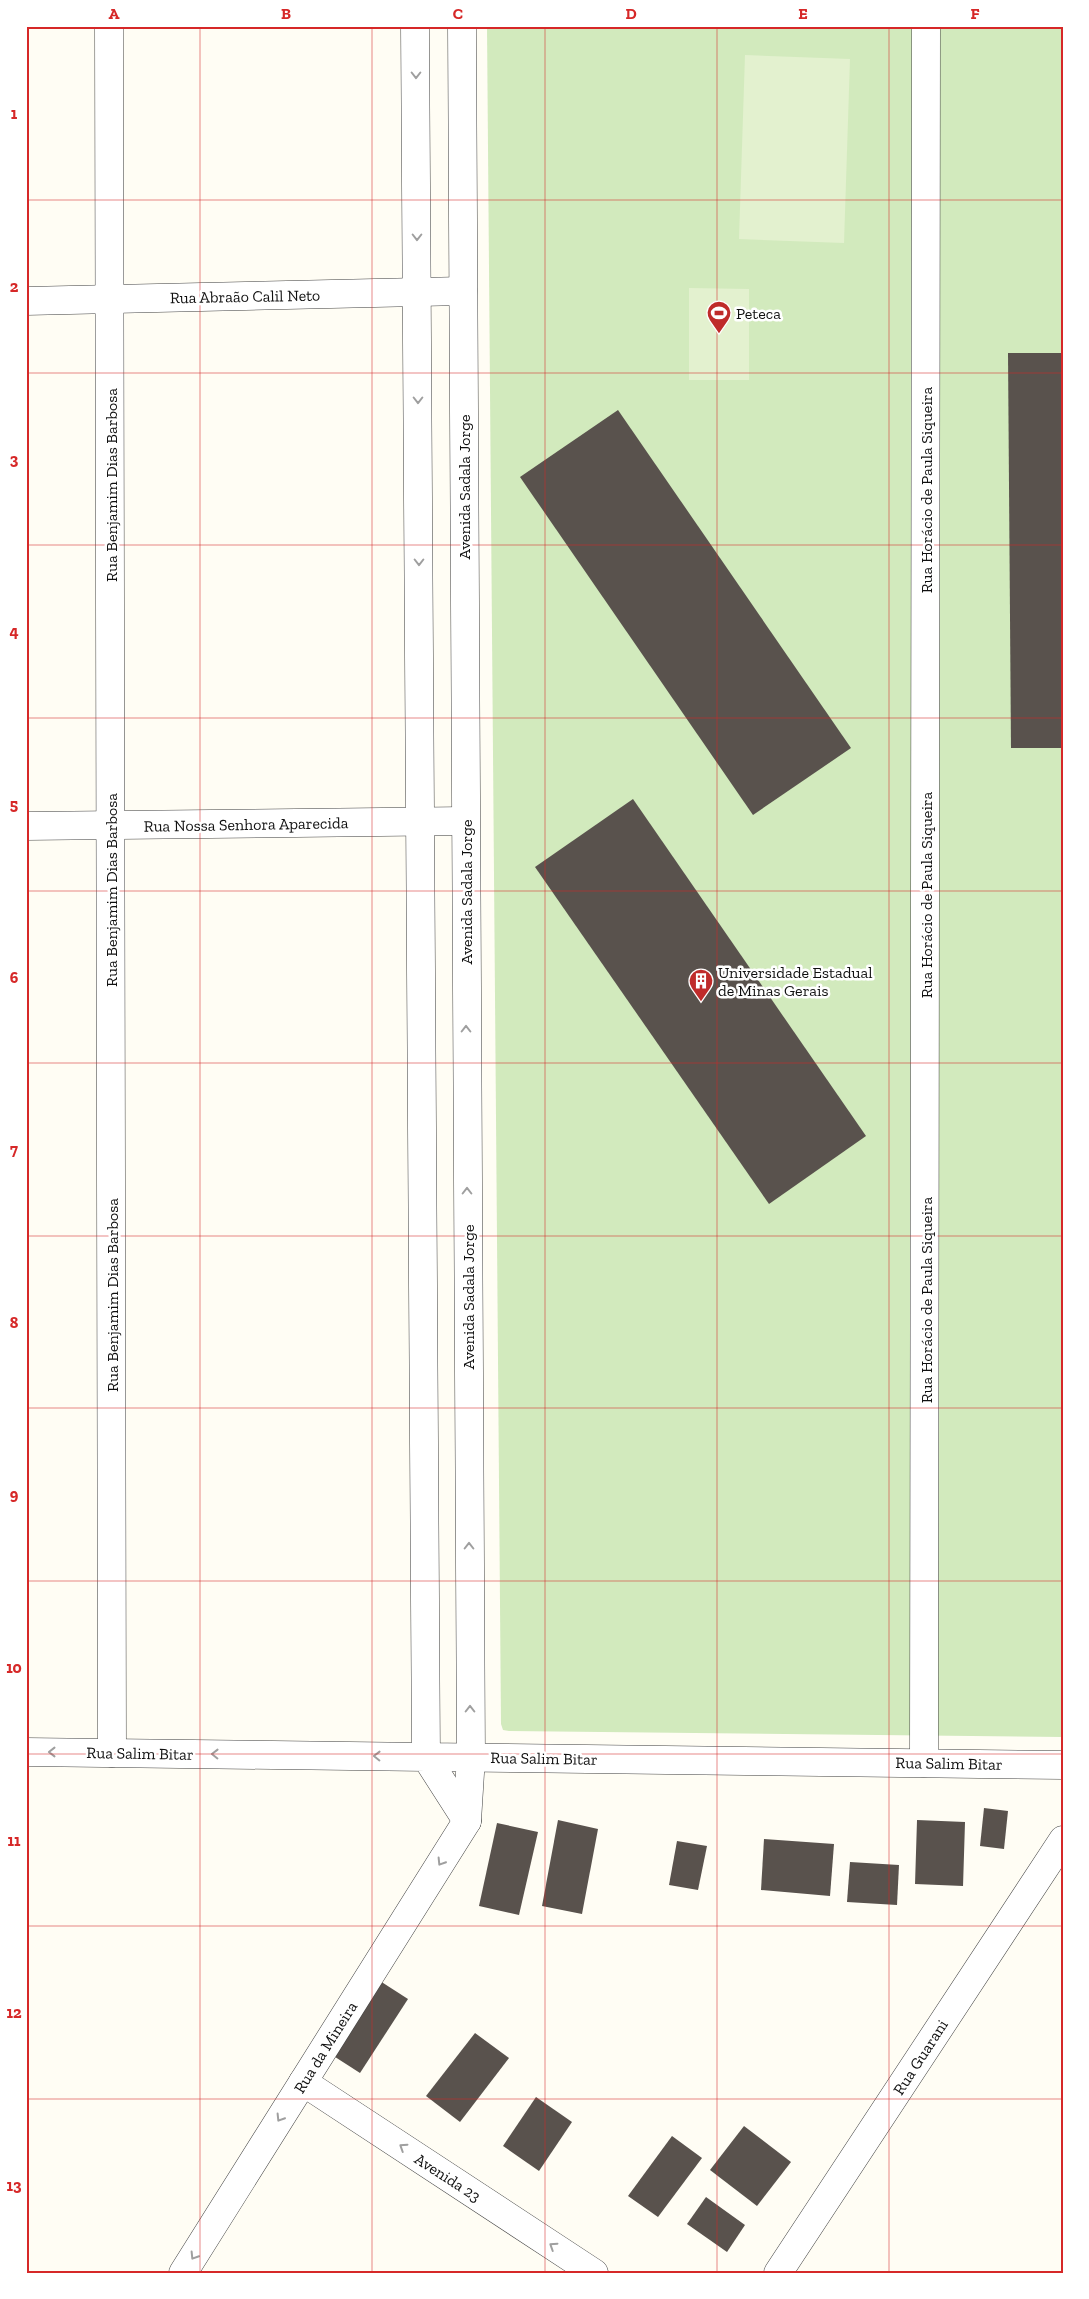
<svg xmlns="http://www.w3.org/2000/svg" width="1089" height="2299" font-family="'Zilla Slab',serif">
<rect width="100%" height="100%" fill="#fffdf4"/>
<polygon fill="#d2eabd" points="487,26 1063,26 1063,1737 509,1731 503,1730 501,1724"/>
<g fill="#e3f1cf">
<polygon points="745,55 850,59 844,243 739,239"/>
<polygon points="689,288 749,289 749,380 689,380"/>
</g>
<g fill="#59524d">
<polygon points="1008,353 1063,353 1063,748 1011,748"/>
<polygon points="618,410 851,748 753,815 520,477"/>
<polygon points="633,799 866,1136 769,1204 535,867"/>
<polygon points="984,1808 1008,1811 1004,1849 980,1846"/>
<polygon points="558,1820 598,1829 582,1914 542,1906"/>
<polygon points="917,1820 965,1822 963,1886 915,1884"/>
<polygon points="497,1823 538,1832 519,1915 479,1906"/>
<polygon points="764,1839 834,1844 830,1896 761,1890"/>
<polygon points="677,1841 707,1846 698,1890 669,1885"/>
<polygon points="850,1862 899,1865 897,1905 847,1902"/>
<polygon points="380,1981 408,1999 360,2073 332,2055"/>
<polygon points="475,2033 509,2058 460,2122 426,2096"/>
<polygon points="536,2097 572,2122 539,2171 503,2146"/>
<polygon points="744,2126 791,2162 757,2206 710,2170"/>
<polygon points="672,2136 702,2158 658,2217 628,2196"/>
<polygon points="706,2197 745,2225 727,2252 687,2224"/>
</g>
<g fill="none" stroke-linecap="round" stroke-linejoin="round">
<defs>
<g id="minor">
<polyline points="109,26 112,1753"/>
<polyline points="26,301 463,291"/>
<polyline points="26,826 465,821"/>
<polyline points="26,1752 426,1757 467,1821"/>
<polyline points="924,1763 926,26"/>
<polyline points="303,2082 594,2273"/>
<polyline points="183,2273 467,1821 471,1757"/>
<polyline points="778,2273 1063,1840"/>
</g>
<g id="tertiary">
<polyline points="415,26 426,1757 1063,1765"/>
<polyline points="462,26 471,1757"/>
</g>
</defs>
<use href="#minor" stroke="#434343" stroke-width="29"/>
<use href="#tertiary" stroke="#434343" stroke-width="29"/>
<use href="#minor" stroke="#fff" stroke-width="28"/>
<use href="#tertiary" stroke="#fff" stroke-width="28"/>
</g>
<defs><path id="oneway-chevron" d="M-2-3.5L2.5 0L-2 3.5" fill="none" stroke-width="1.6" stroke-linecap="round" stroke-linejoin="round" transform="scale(1.25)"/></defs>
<g stroke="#9f9f9f">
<use href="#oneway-chevron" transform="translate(416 75) rotate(90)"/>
<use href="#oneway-chevron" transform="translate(417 237) rotate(90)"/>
<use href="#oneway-chevron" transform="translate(418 400) rotate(90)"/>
<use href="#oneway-chevron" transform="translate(419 562) rotate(90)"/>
<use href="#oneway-chevron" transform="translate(466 1029) rotate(-90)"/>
<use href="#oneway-chevron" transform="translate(467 1191) rotate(-90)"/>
<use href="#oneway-chevron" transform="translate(469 1546) rotate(-90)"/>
<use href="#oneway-chevron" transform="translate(470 1709) rotate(-90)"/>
<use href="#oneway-chevron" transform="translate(52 1752) rotate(-180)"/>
<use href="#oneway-chevron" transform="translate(215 1754) rotate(-179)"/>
<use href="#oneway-chevron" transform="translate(377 1756) rotate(-179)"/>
<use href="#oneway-chevron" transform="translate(441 1862) rotate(122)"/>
<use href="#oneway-chevron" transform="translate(280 2118) rotate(122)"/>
<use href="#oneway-chevron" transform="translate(403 2147) rotate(-147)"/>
<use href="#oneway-chevron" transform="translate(553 2246) rotate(-147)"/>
<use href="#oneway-chevron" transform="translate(194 2256) rotate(122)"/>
</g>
<path fill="none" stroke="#d62828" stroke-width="1" stroke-opacity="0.55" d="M200,26V2273M372,26V2273M545,26V2273M717,26V2273M889,26V2273M26,200H1063M26,373H1063M26,545H1063M26,718H1063M26,891H1063M26,1063H1063M26,1236H1063M26,1408H1063M26,1581H1063M26,1754H1063M26,1926H1063M26,2099H1063"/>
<defs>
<symbol id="stadium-pin" viewBox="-11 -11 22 30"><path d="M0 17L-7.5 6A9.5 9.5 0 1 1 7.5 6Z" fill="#bf2b2a" stroke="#fff"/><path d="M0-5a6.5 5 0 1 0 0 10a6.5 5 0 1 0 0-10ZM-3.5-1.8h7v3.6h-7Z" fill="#fff"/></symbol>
<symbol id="building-pin" viewBox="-11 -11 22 30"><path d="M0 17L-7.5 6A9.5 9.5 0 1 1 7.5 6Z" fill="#bf2b2a" stroke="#fff"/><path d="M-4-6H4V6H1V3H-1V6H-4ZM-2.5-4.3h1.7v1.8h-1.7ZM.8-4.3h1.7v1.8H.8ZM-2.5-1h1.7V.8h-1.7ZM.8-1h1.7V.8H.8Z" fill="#fff"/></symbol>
</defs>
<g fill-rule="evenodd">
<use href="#stadium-pin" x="705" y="299" width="28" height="38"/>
<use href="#building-pin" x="687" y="967" width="28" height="38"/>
</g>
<g text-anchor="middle" stroke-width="5" stroke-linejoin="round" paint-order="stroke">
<g font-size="16" fill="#101010" stroke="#fff">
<text transform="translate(245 296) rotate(-1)" y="6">Rua Abraão Calil Neto</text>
<text transform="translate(111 485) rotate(-90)" y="6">Rua Benjamim Dias Barbosa</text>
<text transform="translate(464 487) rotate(-90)" y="6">Avenida Sadala Jorge</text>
<text transform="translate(926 490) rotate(-90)" y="6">Rua Horácio de Paula Siqueira</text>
<text transform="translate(246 824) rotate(-1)" y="6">Rua Nossa Senhora Aparecida</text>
<text transform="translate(111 890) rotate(-90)" y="6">Rua Benjamim Dias Barbosa</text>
<text transform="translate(466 892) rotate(-90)" y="6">Avenida Sadala Jorge</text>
<text transform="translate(926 895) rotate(-90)" y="6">Rua Horácio de Paula Siqueira</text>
<text transform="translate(112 1295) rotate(-90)" y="6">Rua Benjamim Dias Barbosa</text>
<text transform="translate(468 1297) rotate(-90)" y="6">Avenida Sadala Jorge</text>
<text transform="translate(926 1300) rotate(-90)" y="6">Rua Horácio de Paula Siqueira</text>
<text transform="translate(140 1753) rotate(1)" y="6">Rua Salim Bitar</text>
<text transform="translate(544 1758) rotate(1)" y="6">Rua Salim Bitar</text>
<text transform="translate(949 1763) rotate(1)" y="6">Rua Salim Bitar</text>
<text transform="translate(325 2047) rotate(-58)" y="6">Rua da Mineira</text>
<text transform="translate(920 2057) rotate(-57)" y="6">Rua Guarani</text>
<text transform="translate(448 2177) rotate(33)" y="6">Avenida 23</text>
</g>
<g font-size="16" fill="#101010" stroke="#fff" text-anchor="start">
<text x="736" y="319">Peteca</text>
<text x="718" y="978">Universidade Estadual<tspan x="718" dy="18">de Minas Gerais</tspan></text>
</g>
</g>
<rect width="1089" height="2299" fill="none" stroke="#ffffff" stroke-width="55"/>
<rect x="28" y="28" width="1034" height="2244" fill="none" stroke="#d62828" stroke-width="2"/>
<g font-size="16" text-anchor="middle" font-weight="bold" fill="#d62828">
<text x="114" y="19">A</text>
<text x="286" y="19">B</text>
<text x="458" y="19">C</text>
<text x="631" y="19">D</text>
<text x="803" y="19">E</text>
<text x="975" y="19">F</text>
<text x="14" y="119">1</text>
<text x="14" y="292">2</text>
<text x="14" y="465">3</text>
<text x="14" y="637">4</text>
<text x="14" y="810">5</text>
<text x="14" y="983">6</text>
<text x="14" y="1155">7</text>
<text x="14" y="1328">8</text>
<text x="14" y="1500">9</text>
<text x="14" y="1673">10</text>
<text x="14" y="1846">11</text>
<text x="14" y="2018">12</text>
<text x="14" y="2191">13</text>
</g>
</svg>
